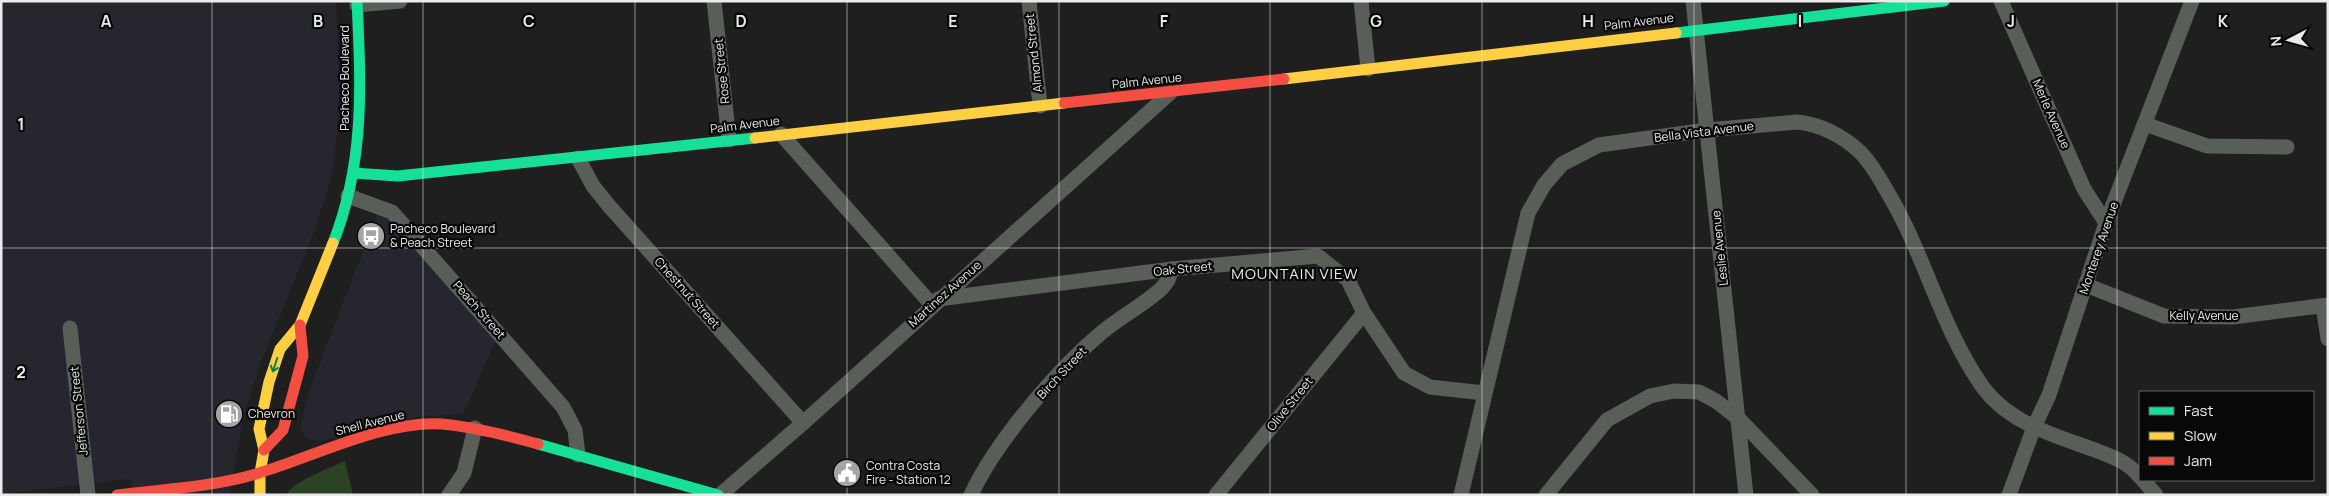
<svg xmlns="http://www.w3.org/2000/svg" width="2329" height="496" font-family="Manrope,sans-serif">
<rect width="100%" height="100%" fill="#1f1f20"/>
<g fill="#26272e">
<polygon points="1,1 336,1 339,87 337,134 333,171 315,230 261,362 244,415 229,495 133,495 131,479 1,494"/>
<polygon points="380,207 499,333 463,414 421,416 319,441 308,439 302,433 301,424 308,394"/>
</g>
<path fill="#2c4224" d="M345,461L353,495H286C295,480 330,468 345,461Z"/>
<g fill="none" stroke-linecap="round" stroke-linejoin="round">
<g stroke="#5a5e59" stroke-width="15">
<polyline points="714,1 729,140"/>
<polyline points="1029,1 1040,106"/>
<polyline points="1361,1 1368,69"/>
<polyline points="1693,1 1746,495"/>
<polyline points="2001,1 2084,189 2106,223"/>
<polyline points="357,5 400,1"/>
<polyline points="2145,124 2207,146 2287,147"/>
<polyline points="781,134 932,305"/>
<polyline points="578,158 593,186 610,207 803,423"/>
<polyline points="348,196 392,212 563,407 575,430 578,455"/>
<polyline points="2086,285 2164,316 2233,317 2328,305"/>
<polyline points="938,299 1172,269 1318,256 1348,280 1364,313 1404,373 1430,387 1484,393"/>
<polyline points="2323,306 2328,339"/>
<polyline points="70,328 88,495"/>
<polyline points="2143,480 2156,495"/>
<polyline points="449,495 464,473 475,428"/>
<polyline points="720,495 803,423 1170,93"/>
<path d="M971,495C995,443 1056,371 1100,334C1119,317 1143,306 1162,288L1168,280L1172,269"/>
<polyline points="1216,495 1364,313"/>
<path d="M1461,495L1528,213L1544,185L1562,164L1599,145L1707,130L1797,122C1820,124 1843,136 1860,152C1872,164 1880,179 1888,193C1924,253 1940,324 1980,383C2006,422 2051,434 2092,449C2111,456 2127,461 2140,477"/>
<polyline points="1546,495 1607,420 1650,396 1674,391 1699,392 1716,401 1739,419 1812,495"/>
<polyline points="2009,495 2034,427 2049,395 2106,223 2192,1"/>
</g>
<g stroke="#16e098" stroke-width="11">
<polyline points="1676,33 1944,1"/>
<polyline points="353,173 398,176 755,138"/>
<path d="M333,243C365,162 361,86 357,1"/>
<polyline points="538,444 718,495"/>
</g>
<g stroke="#ffcf43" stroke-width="11">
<polyline points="1284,79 1676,33"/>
<polyline points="755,138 1064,103"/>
<polyline points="260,495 260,473 264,450 259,429 269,382 280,349 300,325 333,243"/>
</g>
<g stroke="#f24e42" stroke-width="11">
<polyline points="1064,103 1284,79"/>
<polyline points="264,450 283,430 303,356 300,325"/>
<path d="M117,495C164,489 214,487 259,473C313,457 385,420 442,424C475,427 506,435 538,444"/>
</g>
</g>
<defs><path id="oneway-shaft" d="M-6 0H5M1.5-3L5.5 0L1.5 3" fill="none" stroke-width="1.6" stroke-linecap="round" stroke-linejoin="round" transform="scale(1.25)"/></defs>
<use stroke="#107f58" href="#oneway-shaft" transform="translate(275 365) rotate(108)"/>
<path fill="none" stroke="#ebebed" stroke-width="1" stroke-opacity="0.55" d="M212,1V495M423,1V495M635,1V495M847,1V495M1059,1V495M1270,1V495M1482,1V495M1694,1V495M1906,1V495M2117,1V495M1,248H2328"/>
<defs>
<symbol id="bus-disc" viewBox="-11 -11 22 22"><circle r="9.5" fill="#a4a4a5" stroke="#080809"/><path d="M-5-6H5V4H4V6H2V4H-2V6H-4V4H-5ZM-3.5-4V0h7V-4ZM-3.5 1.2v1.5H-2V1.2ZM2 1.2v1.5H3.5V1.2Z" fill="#fff"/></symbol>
<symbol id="fuel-disc" viewBox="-11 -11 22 22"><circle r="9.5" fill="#a4a4a5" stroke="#080809"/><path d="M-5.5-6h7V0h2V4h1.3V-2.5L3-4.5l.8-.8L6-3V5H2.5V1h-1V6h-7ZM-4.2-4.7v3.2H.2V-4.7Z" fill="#fff"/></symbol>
<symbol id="civic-disc" viewBox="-11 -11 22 22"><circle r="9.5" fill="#a4a4a5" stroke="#080809"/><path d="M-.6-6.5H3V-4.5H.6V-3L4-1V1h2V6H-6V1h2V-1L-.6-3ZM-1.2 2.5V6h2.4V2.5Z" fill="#fff"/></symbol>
</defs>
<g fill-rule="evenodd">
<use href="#bus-disc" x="355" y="220" width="32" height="32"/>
<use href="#fuel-disc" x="213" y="398" width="32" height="32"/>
<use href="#civic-disc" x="831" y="457" width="32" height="32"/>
</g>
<g text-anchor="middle" stroke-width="4.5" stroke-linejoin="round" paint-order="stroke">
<g font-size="12" fill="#ebebed" stroke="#080809">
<text transform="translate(1639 22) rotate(-7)" y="4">Palm Avenue</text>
<text transform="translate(1034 53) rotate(-96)" y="4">Almond Street</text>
<text transform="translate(722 71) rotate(-96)" y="4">Rose Street</text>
<text transform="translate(345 78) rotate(-90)" y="4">Pacheco Boulevard</text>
<text transform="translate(1147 81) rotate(-6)" y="4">Palm Avenue</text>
<text transform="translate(2051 114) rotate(66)" y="4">Merle Avenue</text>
<text transform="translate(745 125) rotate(-7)" y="4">Palm Avenue</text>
<text transform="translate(1704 132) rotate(-7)" y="4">Bella Vista Avenue</text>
<text transform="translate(1720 248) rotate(-96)" y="4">Leslie Avenue</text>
<text transform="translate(2099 248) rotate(-71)" y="4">Monterey Avenue</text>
<text transform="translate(1183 269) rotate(-6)" y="4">Oak Street</text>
<text transform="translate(687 293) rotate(48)" y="4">Chestnut Street</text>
<text transform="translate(945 294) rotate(-42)" y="4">Martinez Avenue</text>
<text transform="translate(479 310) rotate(49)" y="4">Peach Street</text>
<text x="2204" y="320">Kelly Avenue</text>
<text transform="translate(1062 373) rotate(-47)" y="4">Birch Street</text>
<text transform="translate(1290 404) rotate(-51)" y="4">Olive Street</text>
<text transform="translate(79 411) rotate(-96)" y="4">Jefferson Street</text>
<text transform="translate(370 423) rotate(-14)" y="4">Shell Avenue</text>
</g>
<g font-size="12" fill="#ebebed" stroke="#080809" text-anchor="start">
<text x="390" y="233">Pacheco Boulevard<tspan x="390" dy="14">&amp; Peach Street</tspan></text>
<text x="248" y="418">Chevron</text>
<text x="866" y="470">Contra Costa<tspan x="866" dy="14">Fire - Station 12</tspan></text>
</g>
<g font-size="15" letter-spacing="1" fill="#ebebed" stroke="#080809">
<text x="1295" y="279">MOUNTAIN VIEW</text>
</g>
</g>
<g font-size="16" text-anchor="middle" font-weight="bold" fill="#ebebed" stroke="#080809" stroke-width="4.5" stroke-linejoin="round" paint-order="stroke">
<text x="106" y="27">A</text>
<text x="318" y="27">B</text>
<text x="529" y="27">C</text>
<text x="741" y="27">D</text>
<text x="953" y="27">E</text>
<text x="1164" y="27">F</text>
<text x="1376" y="27">G</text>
<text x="1588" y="27">H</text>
<text x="1800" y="27">I</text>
<text x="2011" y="27">J</text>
<text x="2223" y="27">K</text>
<text x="21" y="130">1</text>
<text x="21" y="378">2</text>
</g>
<rect width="2329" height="496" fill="none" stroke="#ebebed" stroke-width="5"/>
<rect x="2139" y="391" width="175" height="90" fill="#080809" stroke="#636364"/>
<rect x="2149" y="407" width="25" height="8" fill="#16e098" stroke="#636364"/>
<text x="2184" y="416" font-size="15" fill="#ebebed">Fast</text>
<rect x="2149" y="432" width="25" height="8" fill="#ffcf43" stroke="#636364"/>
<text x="2184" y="441" font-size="15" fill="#ebebed">Slow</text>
<rect x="2149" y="457" width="25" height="8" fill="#f24e42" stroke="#636364"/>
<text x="2184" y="466" font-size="15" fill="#ebebed">Jam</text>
<g transform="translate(2289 40) rotate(264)" stroke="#080809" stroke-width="4" paint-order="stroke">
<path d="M0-4L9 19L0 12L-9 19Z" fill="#ebebed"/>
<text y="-8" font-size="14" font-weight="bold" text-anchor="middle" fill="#ebebed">N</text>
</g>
</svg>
